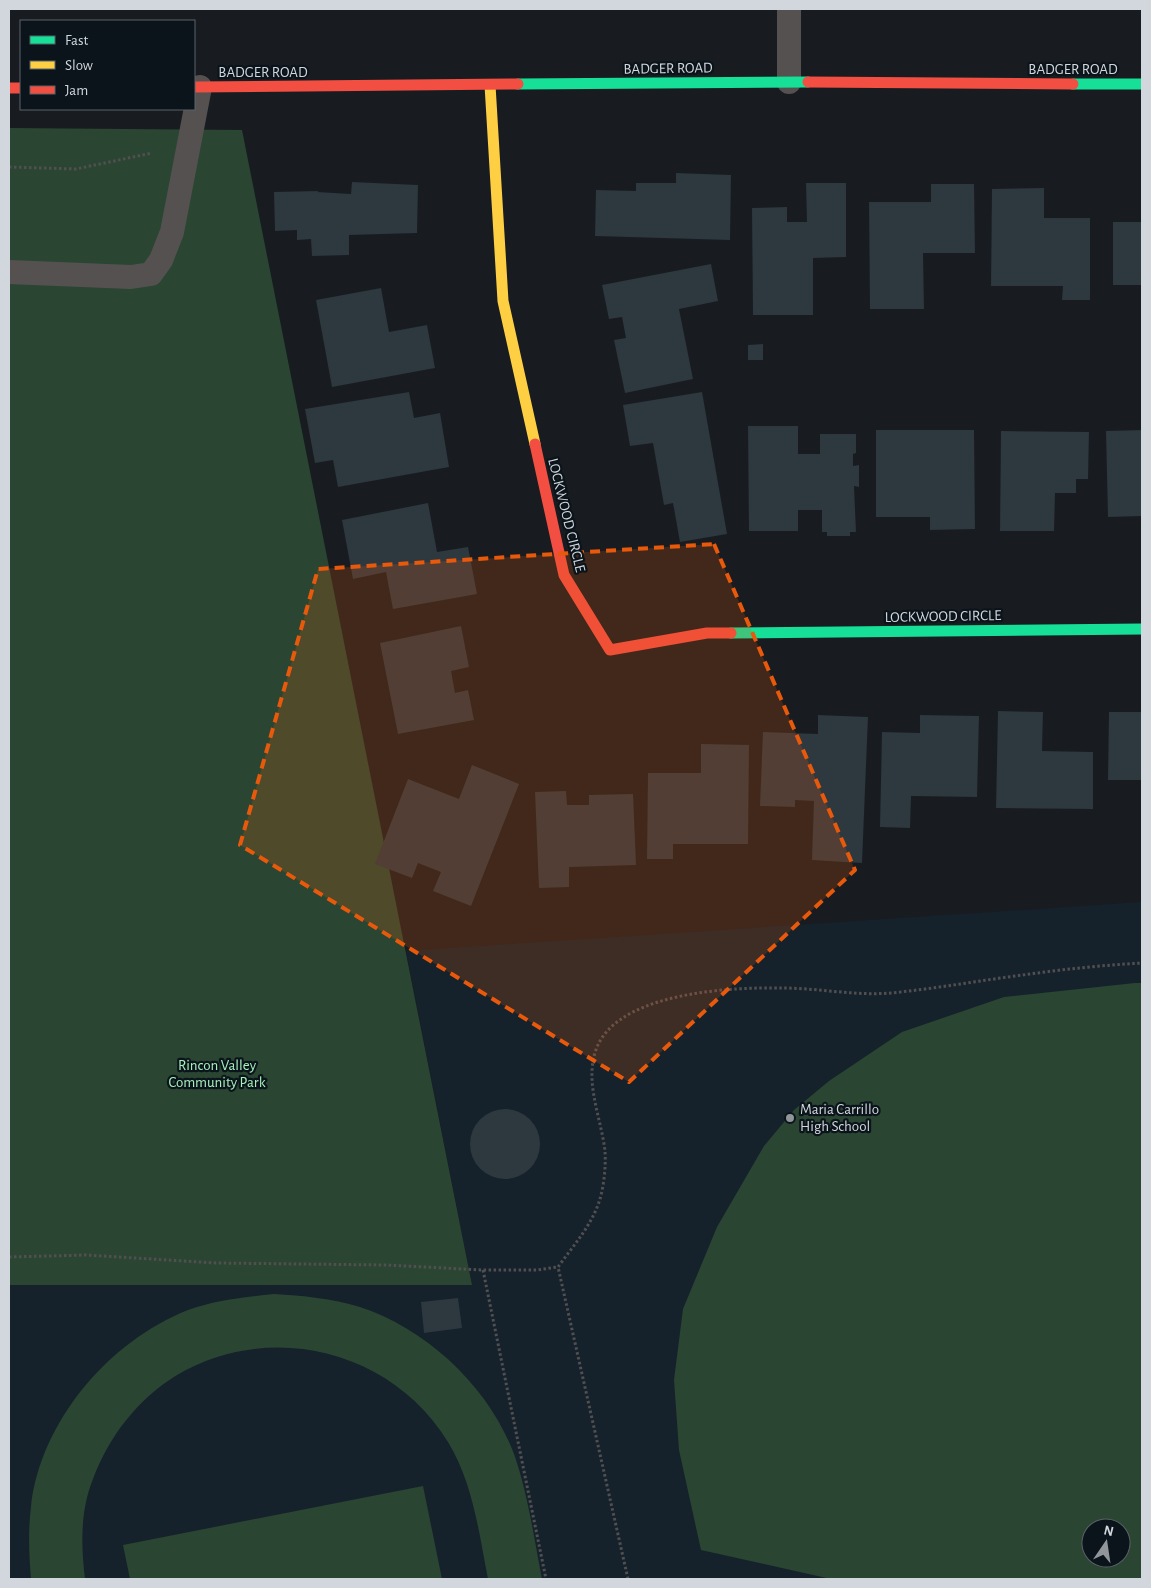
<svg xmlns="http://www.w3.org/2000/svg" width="1151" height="1588" font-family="'Alegreya Sans',sans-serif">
<rect width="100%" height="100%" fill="#181c20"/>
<path fill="#15222c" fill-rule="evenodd" d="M1142,902V1579H9V1285H472L406,951ZM1091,1528H1121V1558H1091Z"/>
<g fill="#2a4632" fill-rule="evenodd">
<polygon points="9,128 242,130 472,1285 9,1285"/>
<path d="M1135,983H1142V1579H831L701,1550L679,1450L674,1380L683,1309L717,1227L764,1146L794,1110L829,1081L902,1032L1004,997ZM1091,1528H1121V1558H1091Z"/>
<path d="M274,1294C303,1296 331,1298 360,1307C427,1329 489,1387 514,1454C528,1494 534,1538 542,1579H488C479,1533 473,1483 448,1442C392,1350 270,1320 177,1375C138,1399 109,1436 93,1479C80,1511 81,1546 85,1579H31C29,1555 28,1531 31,1507C40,1422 109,1341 188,1310C215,1300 245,1297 274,1294Z"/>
<polygon points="423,1486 442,1579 130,1579 123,1545"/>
</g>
<g fill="#2d383f">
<polygon points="676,173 731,175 730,240 595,236 596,190 636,191 636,183 676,183"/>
<polygon points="352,182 418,185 417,233 349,235 349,255 312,256 311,239 297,240 297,230 275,231 274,192 319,191 317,192 351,194"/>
<polygon points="806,183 846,183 846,257 813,258 813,315 753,315 752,208 787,207 787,222 807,222"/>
<polygon points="931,184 974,184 975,253 923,253 924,309 870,309 869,202 931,202"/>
<polygon points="1044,188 1044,218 1090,218 1090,300 1062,300 1063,286 991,286 992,189"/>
<rect x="1113" y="222" width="29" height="63"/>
<polygon points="711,264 718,301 679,309 693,379 625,393 614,340 626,338 622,317 609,319 602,285"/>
<polygon points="381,288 389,332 427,325 435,368 332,387 316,300"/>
<polygon points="763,344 763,360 748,360 748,345"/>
<polygon points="409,392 414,418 440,413 449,467 338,487 333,460 315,463 305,409"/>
<polygon points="702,392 727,534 680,542 673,503 664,505 653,443 630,446 623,405"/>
<polygon points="748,426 798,426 798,454 820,454 820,434 856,434 856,453 853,454 853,466 859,465 859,487 854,486 856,532 850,532 850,536 827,536 827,532 822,532 822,510 798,510 798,531 749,531"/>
<polygon points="876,430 974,430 975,529 930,530 930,517 876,517"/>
<polygon points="1142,430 1142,516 1108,517 1106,431"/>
<polygon points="1001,431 1089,432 1088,479 1076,479 1076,493 1055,493 1054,531 1000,531"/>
<polygon points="428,503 437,552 468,547 477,594 393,609 386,572 353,579 342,520"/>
<polygon points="461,626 469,667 451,671 455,693 468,690 474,720 398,734 380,643"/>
<polygon points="998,711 1043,712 1042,751 1093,752 1093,809 996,808"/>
<polygon points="1109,712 1142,712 1142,780 1108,780"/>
<polygon points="818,715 868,717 862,863 812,860 814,801 795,800 795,807 760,806 763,732 818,734"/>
<polygon points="920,715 979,716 977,797 911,796 910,828 880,827 882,732 920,733"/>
<polygon points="701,744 749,745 748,844 673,844 673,859 647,859 648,773 701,773"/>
<polygon points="472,765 519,784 471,906 433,891 441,872 418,863 412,878 375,864 408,779 459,799"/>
<polygon points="566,791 567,805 589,805 589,795 633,794 636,865 569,867 569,887 539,888 535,792"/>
<circle cx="505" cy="1144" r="35"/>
<polygon points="458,1298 462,1328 424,1333 421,1302"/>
</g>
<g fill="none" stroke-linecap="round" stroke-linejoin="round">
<g stroke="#514f50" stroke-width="3" stroke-dasharray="2.5 2.5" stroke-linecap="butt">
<polyline points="9,167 76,169 152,153"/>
<polyline points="9,1257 86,1255 216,1263 385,1265 483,1270 537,1270 557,1267"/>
<polyline points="483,1270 546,1579"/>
<path d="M628,1579L558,1267C574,1245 592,1225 600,1199C604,1185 606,1166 605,1151C601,1116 581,1075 600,1041C628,992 732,987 782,988C818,988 855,996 891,993C940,988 989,979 1038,973C1073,968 1108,965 1142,963"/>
</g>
<g stroke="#565151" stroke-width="24">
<polyline points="789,82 789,9"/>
<polyline points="9,272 131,277 151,274 161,260 172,232 200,87"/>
</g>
<g stroke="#16e098" stroke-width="11">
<polyline points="518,84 808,82"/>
<polyline points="1073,84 1142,84"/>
<polyline points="731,633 1142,629"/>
</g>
<polyline stroke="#ffcf43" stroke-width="11" points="490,85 503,301 535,444"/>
<g stroke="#f24e42" stroke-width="11">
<polyline points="808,82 1073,84"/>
<polyline points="194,87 518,84"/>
<polyline points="9,88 21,88"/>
<polyline points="535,444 564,575 610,650 707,633 731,633"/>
</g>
</g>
<path fill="#e8590c" fill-opacity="0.2" stroke="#e8590c" stroke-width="4" stroke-dasharray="10 6" stroke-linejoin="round" d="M714,544L855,870L629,1082L240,845L318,569Z"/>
<circle fill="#90969a" stroke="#0b141b" stroke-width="2" cx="790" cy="1118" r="5"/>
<g text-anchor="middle" stroke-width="4.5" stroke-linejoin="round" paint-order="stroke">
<g font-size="15" fill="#d1d7dc" stroke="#0b141b">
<text transform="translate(668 68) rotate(-1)" y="5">BADGER ROAD</text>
<text x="1073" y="74">BADGER ROAD</text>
<text x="263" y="77">BADGER ROAD</text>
<text transform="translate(567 515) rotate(76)" y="5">LOCKWOOD CIRCLE</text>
<text transform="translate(943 616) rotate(-1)" y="5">LOCKWOOD CIRCLE</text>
</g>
<g font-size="15" fill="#a7f1bb" stroke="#0b141b">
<text x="217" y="1070">Rincon Valley<tspan x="217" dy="17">Community Park</tspan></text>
</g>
<g font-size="15" fill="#d1d7dc" stroke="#0b141b" text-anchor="start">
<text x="800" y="1114">Maria Carrillo<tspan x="800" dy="17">High School</tspan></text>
</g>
</g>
<rect width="1151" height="1588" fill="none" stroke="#d1d7dc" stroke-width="20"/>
<rect x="20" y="20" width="175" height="90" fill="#0b141b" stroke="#5a6268"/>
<rect x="30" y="36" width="25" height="8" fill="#16e098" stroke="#5a6268"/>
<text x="65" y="45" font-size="15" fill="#d1d7dc">Fast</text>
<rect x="30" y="61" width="25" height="8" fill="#ffcf43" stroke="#5a6268"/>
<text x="65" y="70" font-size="15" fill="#d1d7dc">Slow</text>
<rect x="30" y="86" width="25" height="8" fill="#f24e42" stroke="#5a6268"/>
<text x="65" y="95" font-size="15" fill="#d1d7dc">Jam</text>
<g transform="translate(1106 1543) rotate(13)"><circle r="24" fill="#0b141b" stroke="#5a6268"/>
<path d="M0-4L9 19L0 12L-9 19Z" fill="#90969a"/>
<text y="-8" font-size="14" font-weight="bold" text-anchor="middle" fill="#d1d7dc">N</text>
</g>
</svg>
